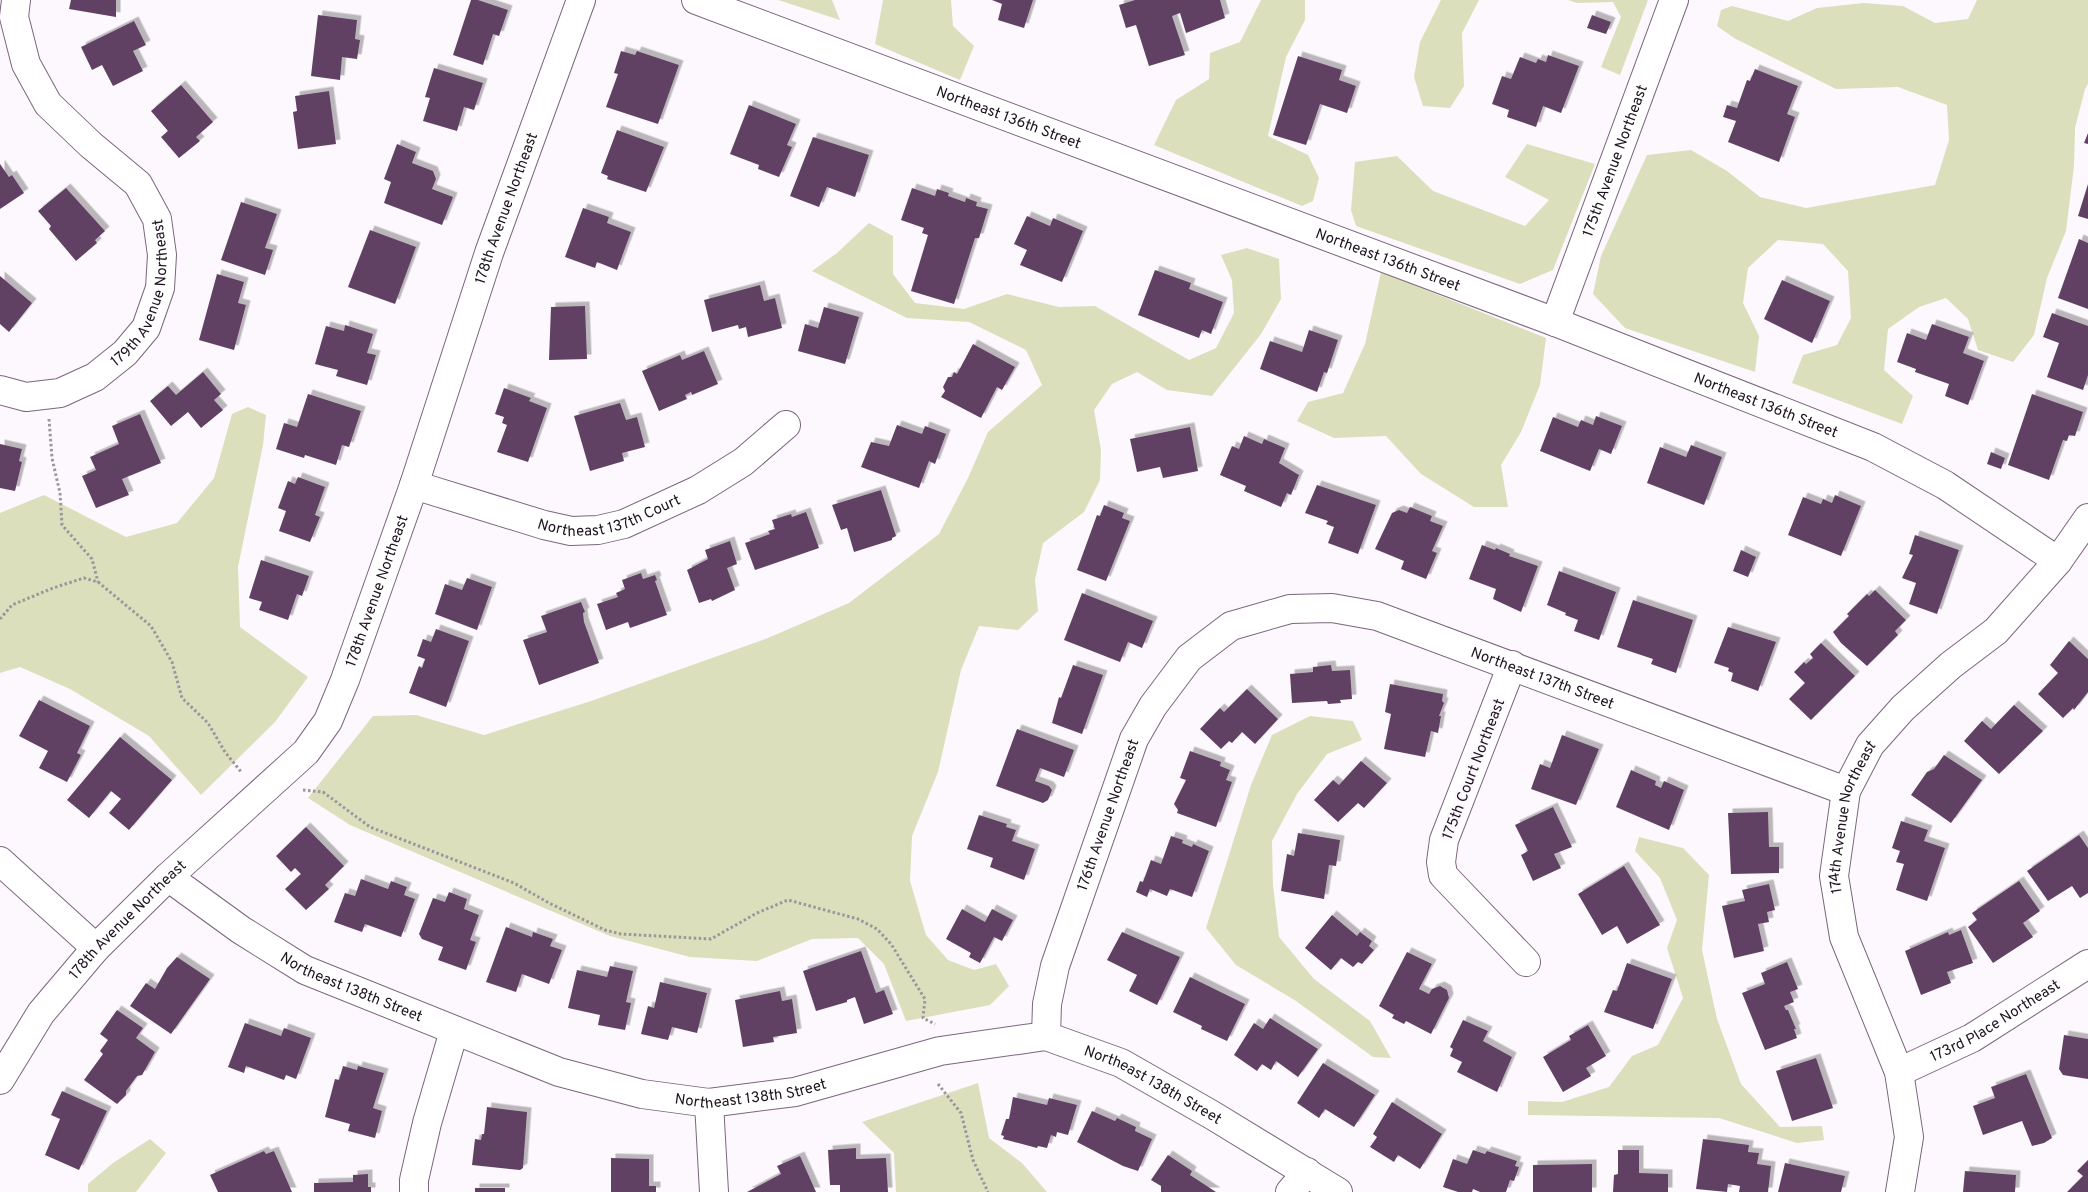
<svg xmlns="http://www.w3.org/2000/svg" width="2088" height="1192" font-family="Overpass,sans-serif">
<defs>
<filter id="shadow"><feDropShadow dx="4.5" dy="-4.5" stdDeviation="0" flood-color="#0004"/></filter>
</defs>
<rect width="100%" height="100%" fill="#fdf8fe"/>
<g fill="#dbdfbc">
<polygon points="778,0 832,0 840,20"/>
<polygon points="883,0 951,0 953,26 974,46 960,80 875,44"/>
<polygon points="1261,0 1305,0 1305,20 1286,57 1268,136 1308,155 1319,178 1313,201 1302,206 1154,145 1176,100 1209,79 1210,53 1240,42"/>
<polygon points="1441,0 1479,0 1462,33 1464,86 1450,108 1423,106 1414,77 1420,42"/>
<polygon points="1568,0 1648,0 1620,75 1601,67 1621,17 1613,2 1577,3"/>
<polygon points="1977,0 2088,0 2088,84 2085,89 2075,128 2074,166 2066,231 2047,278 2034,335 2013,362 1978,350 1968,319 1946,298 1919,307 1888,329 1884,370 1913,396 1902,424 1792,383 1803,355 1837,345 1851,318 1848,271 1823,244 1778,240 1748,268 1743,303 1759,336 1755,372 1625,328 1593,294 1601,256 1647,155 1691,150 1727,171 1760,197 1806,208 1935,185 1949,140 1947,105 1898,87 1836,89 1734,38 1717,26 1721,10 1732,6 1788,21 1817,8 1864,3 1903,6 1935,23 1968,19"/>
<polygon points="1527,144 1595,164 1553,270 1520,284 1356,226 1351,210 1355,162 1397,156 1433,191 1525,226 1549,200 1505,177"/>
<polygon points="869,223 893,236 893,274 915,303 964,309 1007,294 1059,307 1095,306 1189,360 1216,348 1234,313 1232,280 1221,255 1247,248 1279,259 1281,299 1261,334 1212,396 1167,390 1137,372 1112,384 1094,410 1101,450 1100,480 1084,512 1043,543 1035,580 1038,611 1018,630 979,626 961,670 938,772 912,836 910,881 926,935 948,960 974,970 996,964 1009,986 990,1005 906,1021 884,964 858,938 812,939 757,961 690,957 610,936 350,825 308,798 373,716 416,715 484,735 591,701 768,638 849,603 939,534 968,478 988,432 1042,385 1026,350 969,322 907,318 812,271 837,253"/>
<polygon points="1381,272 1546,338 1540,385 1521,432 1501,465 1508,507 1474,507 1421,474 1386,436 1334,438 1297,421 1308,402 1343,393 1365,344"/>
<polygon points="248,407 266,415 263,445 238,567 240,627 308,677 275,722 201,795 149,736 70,689 20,667 0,673 0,513 44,495 126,537 177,523 214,478 232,414"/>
<polygon points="1310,716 1353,721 1362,740 1327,754 1297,794 1272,841 1273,885 1279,937 1314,979 1370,1021 1391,1058 1373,1057 1296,1001 1236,965 1206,928 1251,785 1272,735"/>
<polygon points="1639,837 1683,848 1709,875 1702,950 1717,1019 1741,1084 1780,1127 1822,1126 1824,1140 1797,1143 1719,1118 1528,1115 1528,1101 1562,1102 1609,1087 1632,1056 1658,1045 1683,998 1667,948 1677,920 1660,878 1635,851"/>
<polygon points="978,1083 989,1138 1022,1163 1047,1192 896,1192 894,1153 862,1122"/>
<polygon points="150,1139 166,1153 136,1192 88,1192 88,1184 113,1163"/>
</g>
<g fill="#604163" filter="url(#shadow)">
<polygon points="71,0 116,0 116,17 69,9"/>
<polygon points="471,0 478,0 508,10 499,36 493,34 483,65 453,55"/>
<polygon points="992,0 1033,0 1024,28 998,20 1002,4"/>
<polygon points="1135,0 1220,0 1225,18 1186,33 1180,13 1172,16 1185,55 1149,66 1136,25 1126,28 1119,5"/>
<polygon points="318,15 357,20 355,39 360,40 357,59 342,57 340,80 311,76"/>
<polygon points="1592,15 1611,22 1606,34 1587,28"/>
<polygon points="134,21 146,45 133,51 143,71 113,86 102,65 92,70 81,47"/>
<polygon points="621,51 635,55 637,51 679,65 658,124 606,107 618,74 614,73"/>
<polygon points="1548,55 1579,66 1561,113 1543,106 1536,127 1507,117 1509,110 1492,104 1502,76 1511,79 1520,57 1536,63 1538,59 1546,62"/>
<polygon points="1298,56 1342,70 1339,80 1356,86 1347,113 1320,104 1306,145 1273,135"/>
<polygon points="434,68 483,83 474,110 464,107 457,131 423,121 430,98 425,97"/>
<polygon points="1755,69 1798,86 1787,114 1795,117 1779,162 1728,142 1736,121 1723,117 1727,105 1737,108 1747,80 1750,81"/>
<polygon points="181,85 213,122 196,137 200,141 179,158 161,137 168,131 151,111"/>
<polygon points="329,91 336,144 298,149 293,112 297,111 295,96"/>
<polygon points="749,105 796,124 787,145 792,147 779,177 758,169 759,165 730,154"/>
<polygon points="617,130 664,147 646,192 607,179 608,176 601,173"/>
<polygon points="2088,133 2088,144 2084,143"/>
<polygon points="813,137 869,155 855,197 827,187 819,207 790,196"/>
<polygon points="397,144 416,152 412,163 433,171 436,179 432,189 453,197 442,225 384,203 391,182 384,179"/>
<polygon points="0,164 9,177 12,175 24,193 0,209"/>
<polygon points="2088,184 2088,219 2078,216"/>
<polygon points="66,188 105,231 95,240 97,243 76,261 49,229 51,226 38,211"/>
<polygon points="912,188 935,196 937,189 949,193 948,196 965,202 966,198 977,202 976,206 988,209 979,238 975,238 954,304 911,291 928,235 922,233 924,228 901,220"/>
<polygon points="241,202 277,214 265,248 273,250 265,275 221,260"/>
<polygon points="583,208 609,217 607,223 631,232 617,270 597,262 595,268 565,257"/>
<polygon points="1027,216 1050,226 1053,218 1083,231 1062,282 1020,265 1027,250 1014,244"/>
<polygon points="370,230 416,247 395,304 348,287"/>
<polygon points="2079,239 2088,243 2088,309 2058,298"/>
<polygon points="1155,270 1191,283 1189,289 1223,302 1211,334 1202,330 1199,338 1138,315"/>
<polygon points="217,274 244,282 238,303 246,305 234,350 199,340"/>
<polygon points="0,276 32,303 9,332 0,324"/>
<polygon points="1782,280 1830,301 1812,343 1764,319"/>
<polygon points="760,285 764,301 775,298 782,328 748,337 746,327 739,329 738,325 712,332 704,300"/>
<polygon points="585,306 587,359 549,360 551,307"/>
<polygon points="824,307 859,317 845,364 798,351 805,324 818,328"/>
<polygon points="2052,313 2088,326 2088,375 2083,390 2047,377 2059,343 2043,337"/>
<polygon points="1932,324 1969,337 1963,353 1984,361 1968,405 1945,396 1949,384 1915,372 1916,369 1897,362 1907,333 1926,340"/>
<polygon points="345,325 373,334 367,353 376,355 367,385 336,376 338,370 315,364 326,326 344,331"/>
<polygon points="1309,330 1338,340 1327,373 1324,372 1317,392 1260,369 1270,341 1302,352"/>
<polygon points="973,344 1015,367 1002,390 997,387 981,418 941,397 945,391 943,387 948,377 952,377 954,372 957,374"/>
<polygon points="704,351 718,384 692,395 691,392 685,395 687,399 659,411 642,371 680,355 682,360"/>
<polygon points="203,372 221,394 214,400 223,410 201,428 188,412 171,426 150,401 168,386 176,395"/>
<polygon points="504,388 531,398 529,401 547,408 528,462 497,452 507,425 502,423 504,417 495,414"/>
<polygon points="308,394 361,411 349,447 342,445 336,465 305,455 304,458 276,449 284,423 297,427"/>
<polygon points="2032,394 2083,412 2075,436 2069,435 2067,441 2063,440 2049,480 2008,465"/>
<polygon points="620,403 626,420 637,417 645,447 622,453 624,461 590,471 574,416"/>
<polygon points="140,414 161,463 122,479 129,495 96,508 82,476 96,470 90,457 119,444 112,426"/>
<polygon points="1596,416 1622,426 1611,454 1599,449 1590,471 1540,451 1553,417 1578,427 1581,420 1593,425"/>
<polygon points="897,425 922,434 925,426 946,434 935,464 929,461 919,488 861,467 871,442 889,446"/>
<polygon points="1190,427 1198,471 1163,478 1160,467 1137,472 1130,439"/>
<polygon points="1244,436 1262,444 1264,439 1285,448 1279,463 1299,475 1291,495 1287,493 1281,507 1244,491 1246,486 1220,475 1232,446 1239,449"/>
<polygon points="0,444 22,449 19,461 22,462 15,491 0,488"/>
<polygon points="1691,445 1722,457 1704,505 1647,483 1660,447 1686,457"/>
<polygon points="1991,452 2005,458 2001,469 1987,464"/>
<polygon points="298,477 325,487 315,515 320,517 310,542 279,531 286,511 278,508 288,481 295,484"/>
<polygon points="1317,485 1376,505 1358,554 1328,543 1334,527 1326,524 1328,521 1305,513"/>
<polygon points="881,490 896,536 892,538 892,540 854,552 847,528 841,530 832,505"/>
<polygon points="1835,495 1861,506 1841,556 1788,535 1803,497 1821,504 1823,499 1832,503"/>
<polygon points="1104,505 1124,513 1122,518 1130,521 1106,581 1077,570 1097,515 1100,516"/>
<polygon points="1410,507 1432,516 1430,521 1443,526 1432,551 1437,553 1426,579 1401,569 1404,561 1375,549 1392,513 1399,510 1407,513"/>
<polygon points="806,512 819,548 755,570 745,543 770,534 768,531 775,529 772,520 791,514 792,517"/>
<polygon points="1915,535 1959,550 1937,614 1909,604 1916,583 1902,578 1913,555 1909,554"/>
<polygon points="730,541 737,564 727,568 735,590 712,601 711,599 699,603 687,570 708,559 705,550"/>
<polygon points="1482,545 1495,550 1496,548 1510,554 1509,556 1538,566 1521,612 1493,599 1496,589 1469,579"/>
<polygon points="1741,550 1756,557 1748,577 1733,571"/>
<polygon points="261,560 309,576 302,596 297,594 288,620 259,610 262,602 249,598"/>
<polygon points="1559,571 1616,592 1599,640 1574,631 1578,620 1565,615 1566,613 1547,605"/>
<polygon points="641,573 643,579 655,575 657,580 655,581 667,615 630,628 628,622 606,630 597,604 618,597 616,593 625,589 622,580"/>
<polygon points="467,578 492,587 477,630 435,614 445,584 462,590"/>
<polygon points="1875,590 1906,620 1895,631 1898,635 1867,666 1841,643 1833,632 1849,616 1847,614 1867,594 1869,596"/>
<polygon points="1082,593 1153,621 1142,648 1128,642 1120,662 1064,640"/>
<polygon points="1633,600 1693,620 1676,673 1651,664 1653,659 1617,647"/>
<polygon points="581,602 585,612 583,613 584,622 599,663 539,685 523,640 547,632 541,616"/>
<polygon points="1728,627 1776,642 1758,691 1731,681 1733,673 1728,671 1729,668 1714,663"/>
<polygon points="436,629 469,641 446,707 409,693 419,666 422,668 425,659 417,656 423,639 431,642"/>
<polygon points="2069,641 2088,659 2088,692 2074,710 2073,708 2063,718 2038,694 2058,673 2050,665"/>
<polygon points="1821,643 1855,676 1811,720 1789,699 1805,683 1794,672 1804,662 1806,664 1813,658 1810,654"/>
<polygon points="1073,665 1103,675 1082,734 1052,723 1059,697 1061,698"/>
<polygon points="1331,665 1332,671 1350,670 1352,699 1340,700 1341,703 1328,704 1327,701 1292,703 1290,674 1313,672 1313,667"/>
<polygon points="1390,684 1443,694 1442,701 1444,703 1439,716 1441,716 1438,733 1431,731 1425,757 1384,749 1391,714 1385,712"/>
<polygon points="1247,689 1278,719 1255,744 1242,732 1232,743 1229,741 1221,749 1200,729 1220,708 1224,712"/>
<polygon points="39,700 90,726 77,753 81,755 67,782 39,768 48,751 19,736"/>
<polygon points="2014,705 2043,731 1999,774 1964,741 1982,721 1991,729"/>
<polygon points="1017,729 1074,750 1064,777 1040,768 1035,781 1049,786 1052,790 1048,800 1043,803 996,786"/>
<polygon points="1562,735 1599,749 1576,805 1531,789 1540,764 1550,768"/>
<polygon points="120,737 172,780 129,830 109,813 121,799 111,791 89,818 67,800"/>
<polygon points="1190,751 1221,762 1220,766 1230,770 1226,780 1232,782 1216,827 1177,813 1178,810 1174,804 1186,780 1180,778"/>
<polygon points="1944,755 1982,780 1951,823 1911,795 1927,772 1934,769"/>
<polygon points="1361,761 1387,783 1364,808 1358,803 1338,822 1314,800 1333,780 1339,785"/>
<polygon points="1631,770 1656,781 1655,785 1661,788 1664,781 1684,790 1669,830 1616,807"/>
<polygon points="1553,807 1572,847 1554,854 1561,868 1533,881 1521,855 1528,851 1515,825"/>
<polygon points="1768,812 1769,847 1779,847 1779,873 1731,874 1728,813"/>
<polygon points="979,815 1007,824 1006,827 1016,830 1012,841 1035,849 1024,880 990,867 993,858 967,849"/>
<polygon points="1901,821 1928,830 1924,841 1945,848 1927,901 1896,890 1904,864 1896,862 1900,851 1892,848"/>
<polygon points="306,827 344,866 325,885 329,889 306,910 285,889 301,874 295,868 291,872 276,856"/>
<polygon points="1298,833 1340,840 1336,866 1329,865 1324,899 1281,891 1287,854 1294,856"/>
<polygon points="2079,835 2088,848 2088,893 2080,898 2072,886 2048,901 2027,871"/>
<polygon points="1171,836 1183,840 1182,843 1192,847 1193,844 1209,851 1192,897 1170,889 1167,896 1150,889 1147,897 1136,892 1140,881 1143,882 1151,860 1161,864"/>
<polygon points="1624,866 1660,925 1627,944 1617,926 1602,935 1578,894"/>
<polygon points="361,879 388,889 391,881 407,887 404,895 415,899 401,937 365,924 362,932 334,922 345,893 355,896"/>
<polygon points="2019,881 2040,911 2023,923 2033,937 1993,963 1968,927 1977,920 1972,913"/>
<polygon points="1769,884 1775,910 1767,912 1769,922 1758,924 1764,951 1734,958 1722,906 1745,901 1742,890"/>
<polygon points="449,892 467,899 464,909 479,915 470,940 476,942 466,970 438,960 443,947 422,939 419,934 433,898 445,902"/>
<polygon points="962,909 985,922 992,909 1013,920 1002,941 994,937 980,963 969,957 971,953 946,939"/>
<polygon points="1332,915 1357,936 1360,932 1372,941 1369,946 1374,950 1362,964 1358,962 1353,967 1341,958 1331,970 1305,948"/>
<polygon points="506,927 532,937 533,932 553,939 550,946 562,950 549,984 522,974 516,992 486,982"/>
<polygon points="1961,930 1973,963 1947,972 1951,983 1921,995 1905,951 1948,932 1949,935"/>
<polygon points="1122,932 1180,957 1157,1005 1129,991 1137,975 1107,960"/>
<polygon points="861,951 876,993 884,990 893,1014 864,1024 855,997 847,1000 847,1002 816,1011 803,971"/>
<polygon points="1407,952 1432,964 1419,989 1429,994 1432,989 1440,986 1447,990 1449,998 1431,1034 1406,1021 1404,1024 1392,1018 1394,1015 1379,1006"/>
<polygon points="177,957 210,979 171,1034 130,1006 146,983 155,989 167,968"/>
<polygon points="1787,962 1798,989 1790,992 1794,1002 1784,1006 1786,1010 1788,1010 1796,1029 1794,1029 1797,1038 1765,1050 1742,993 1765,984 1761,973"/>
<polygon points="1627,963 1672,979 1653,1029 1604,1012 1613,990 1617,991"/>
<polygon points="610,966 633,971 626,1002 631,1003 625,1030 598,1025 600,1015 568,1008 577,970 607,977"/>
<polygon points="1190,977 1245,1004 1227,1041 1201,1029 1202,1026 1173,1012"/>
<polygon points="660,982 707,993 697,1033 672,1027 668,1040 641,1034 648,1006 654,1008"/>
<polygon points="780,991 782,1001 792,999 797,1033 773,1037 774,1042 743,1047 735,1000"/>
<polygon points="117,1010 143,1028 136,1038 155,1052 142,1075 137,1076 126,1091 126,1095 117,1104 84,1080 103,1054 100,1051 108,1040 100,1034"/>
<polygon points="1270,1018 1318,1049 1298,1077 1276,1061 1271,1070 1262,1064 1257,1071 1234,1055 1254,1023 1263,1029"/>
<polygon points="1463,1020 1488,1031 1483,1041 1512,1057 1497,1092 1457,1072 1462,1062 1450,1056 1453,1049 1450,1047"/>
<polygon points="245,1023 281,1036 284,1028 311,1038 296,1079 286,1075 284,1080 246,1066 244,1073 228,1067"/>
<polygon points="1588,1025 1606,1056 1586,1068 1591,1076 1563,1092 1543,1057 1571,1040 1569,1036"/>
<polygon points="2064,1035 2088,1039 2088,1079 2063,1075 2059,1069"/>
<polygon points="1816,1058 1833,1108 1792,1121 1776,1071"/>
<polygon points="1323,1063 1375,1095 1354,1127 1325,1109 1319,1118 1297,1103"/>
<polygon points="343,1066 357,1070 358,1066 384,1073 373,1108 382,1111 375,1138 348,1131 350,1124 325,1117 335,1079 339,1080"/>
<polygon points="2026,1074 2052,1138 2044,1143 2032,1146 2022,1121 1983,1135 1973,1106 1995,1098 1991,1087"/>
<polygon points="62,1091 107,1111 79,1170 45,1155 60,1119 51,1115"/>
<polygon points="1013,1097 1047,1105 1049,1098 1077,1105 1068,1135 1057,1132 1056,1137 1051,1135 1047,1148 1038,1146 1037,1148 1003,1139 1004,1136 1001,1135 1006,1119 1009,1119"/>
<polygon points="1392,1102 1442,1134 1420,1169 1398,1155 1394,1162 1370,1147 1377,1137 1373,1134"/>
<polygon points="487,1107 527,1112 523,1168 520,1170 472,1165 475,1139 481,1140 482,1134 484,1134"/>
<polygon points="1092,1111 1115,1121 1117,1118 1136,1127 1135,1131 1152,1139 1138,1171 1123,1166 1077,1142"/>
<polygon points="1703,1139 1749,1145 1748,1152 1759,1153 1757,1164 1771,1166 1768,1192 1739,1192 1740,1186 1728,1184 1727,1192 1696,1189"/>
<polygon points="856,1148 856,1159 886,1158 888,1192 840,1192 840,1185 830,1185 828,1150"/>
<polygon points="1473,1150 1485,1154 1487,1151 1517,1161 1515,1166 1519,1167 1514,1181 1510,1180 1506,1192 1480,1192 1473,1189 1472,1192 1458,1192 1443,1187 1453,1159 1467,1164"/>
<polygon points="1618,1150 1639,1150 1639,1173 1668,1174 1668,1192 1613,1192 1614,1175 1618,1174"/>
<polygon points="264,1151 266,1154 274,1151 292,1192 218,1192 210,1175"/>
<polygon points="1168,1155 1192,1171 1190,1175 1216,1192 1161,1192 1161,1186 1151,1180"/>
<polygon points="800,1156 816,1192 747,1192 781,1174 777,1166"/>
<polygon points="611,1158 649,1159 649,1186 656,1186 656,1192 611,1192"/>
<polygon points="2088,1160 2088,1192 2067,1192 2083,1176 2077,1171"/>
<polygon points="1785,1163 1845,1176 1841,1192 1778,1192"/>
<polygon points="1592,1164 1592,1192 1533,1192 1533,1165"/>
<polygon points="1965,1171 2016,1175 2015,1192 1963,1192"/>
<polygon points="368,1174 368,1187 371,1187 371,1192 314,1192 314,1183 353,1182 353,1175"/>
<rect x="475" y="1188" width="30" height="4"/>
</g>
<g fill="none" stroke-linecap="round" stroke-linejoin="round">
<defs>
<g id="street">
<path id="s1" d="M696,0L1555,322L1873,447L1945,485L2058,561"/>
<path id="s2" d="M1555,322L1674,0"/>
<path id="s3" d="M0,390L26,397L60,393L95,377L125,353L146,328L160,288L162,255L157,219L138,184L91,145L48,104L26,64L14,17L16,0"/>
<path id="s4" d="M414,485L544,525L571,531L598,530L624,524L698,490L743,462L786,425"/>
<polyline points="1512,665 1444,840 1441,862 1443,875 1526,962"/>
<polyline points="0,861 96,948"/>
<path id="s5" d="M168,877L241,930L305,970L559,1072L642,1094L709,1103L795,1092L940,1051L1046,1036L1121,1063L1212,1115L1338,1192"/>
<path id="s6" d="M1046,1036L1047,1004L1055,966L1134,739L1153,706L1189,658L1231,626L1290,609L1332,608L1377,616L1846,791"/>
<path id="s7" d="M1899,1072L1972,1038L2088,964"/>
<path id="s8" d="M0,1080L41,1013L96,948L168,877L306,752L328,721L345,680L414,485L489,253L581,0"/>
<polyline points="709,1103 714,1192"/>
<polyline points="414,1192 414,1180 427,1123 454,1031"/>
<polyline points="1290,1192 1307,1172"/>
<path id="s9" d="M1900,1192L1909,1137L1899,1072L1844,937L1834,876L1846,791L1870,745L1903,708L1951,665L1996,631L2058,561L2088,518"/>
</g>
</defs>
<use href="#street" stroke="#7c657e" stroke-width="30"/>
<g stroke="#9c959d" stroke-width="3" stroke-dasharray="2.5 2.5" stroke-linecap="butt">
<polyline points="49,419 52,458 60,493 62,525 92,559 98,582"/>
<polyline points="0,619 12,605 53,588 84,578 98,582 151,626 172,662 182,698 208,723 225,752 242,773"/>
<polyline points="303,790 323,792 370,827 514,883 549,903 605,930 621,934 711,939 757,913 788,900 858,919 877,929 891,944 925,999 923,1018 935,1024"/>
<polyline points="938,1084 961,1113 973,1160 988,1192"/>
</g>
<use href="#street" stroke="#fff" stroke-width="28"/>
</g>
<g text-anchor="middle" stroke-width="5" stroke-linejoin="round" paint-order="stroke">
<g font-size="15" fill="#1d141e" stroke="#fdf8fe">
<text dy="5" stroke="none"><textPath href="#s1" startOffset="334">Northeast 136th Street</textPath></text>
<text dy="5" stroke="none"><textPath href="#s2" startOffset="172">175th Avenue Northeast</textPath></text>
<text dy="5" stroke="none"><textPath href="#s8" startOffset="1032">178th Avenue Northeast</textPath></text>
<text dy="5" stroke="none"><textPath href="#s1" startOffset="739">Northeast 136th Street</textPath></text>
<text dy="5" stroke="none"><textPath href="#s3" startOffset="202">179th Avenue Northeast</textPath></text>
<text dy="5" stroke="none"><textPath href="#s1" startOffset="1144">Northeast 136th Street</textPath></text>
<text dy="5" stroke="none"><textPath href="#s4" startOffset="204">Northeast 137th Court</textPath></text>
<text dy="5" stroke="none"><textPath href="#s8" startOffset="628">178th Avenue Northeast</textPath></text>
<text dy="5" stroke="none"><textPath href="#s6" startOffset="788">Northeast 137th Street</textPath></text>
<text transform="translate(1473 769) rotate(-69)" y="5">175th Court Northeast</text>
<text dy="5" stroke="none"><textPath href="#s6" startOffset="231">176th Avenue Northeast</textPath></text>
<text dy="5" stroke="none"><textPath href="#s9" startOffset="391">174th Avenue Northeast</textPath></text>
<text dy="5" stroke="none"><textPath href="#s8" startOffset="206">178th Avenue Northeast</textPath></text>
<text dy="5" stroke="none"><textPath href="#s5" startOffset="215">Northeast 138th Street</textPath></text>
<text dy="5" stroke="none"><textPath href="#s7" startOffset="109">173rd Place Northeast</textPath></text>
<text dy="5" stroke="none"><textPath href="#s5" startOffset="1055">Northeast 138th Street</textPath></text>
<text dy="5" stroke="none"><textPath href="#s5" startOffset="635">Northeast 138th Street</textPath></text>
</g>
</g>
</svg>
